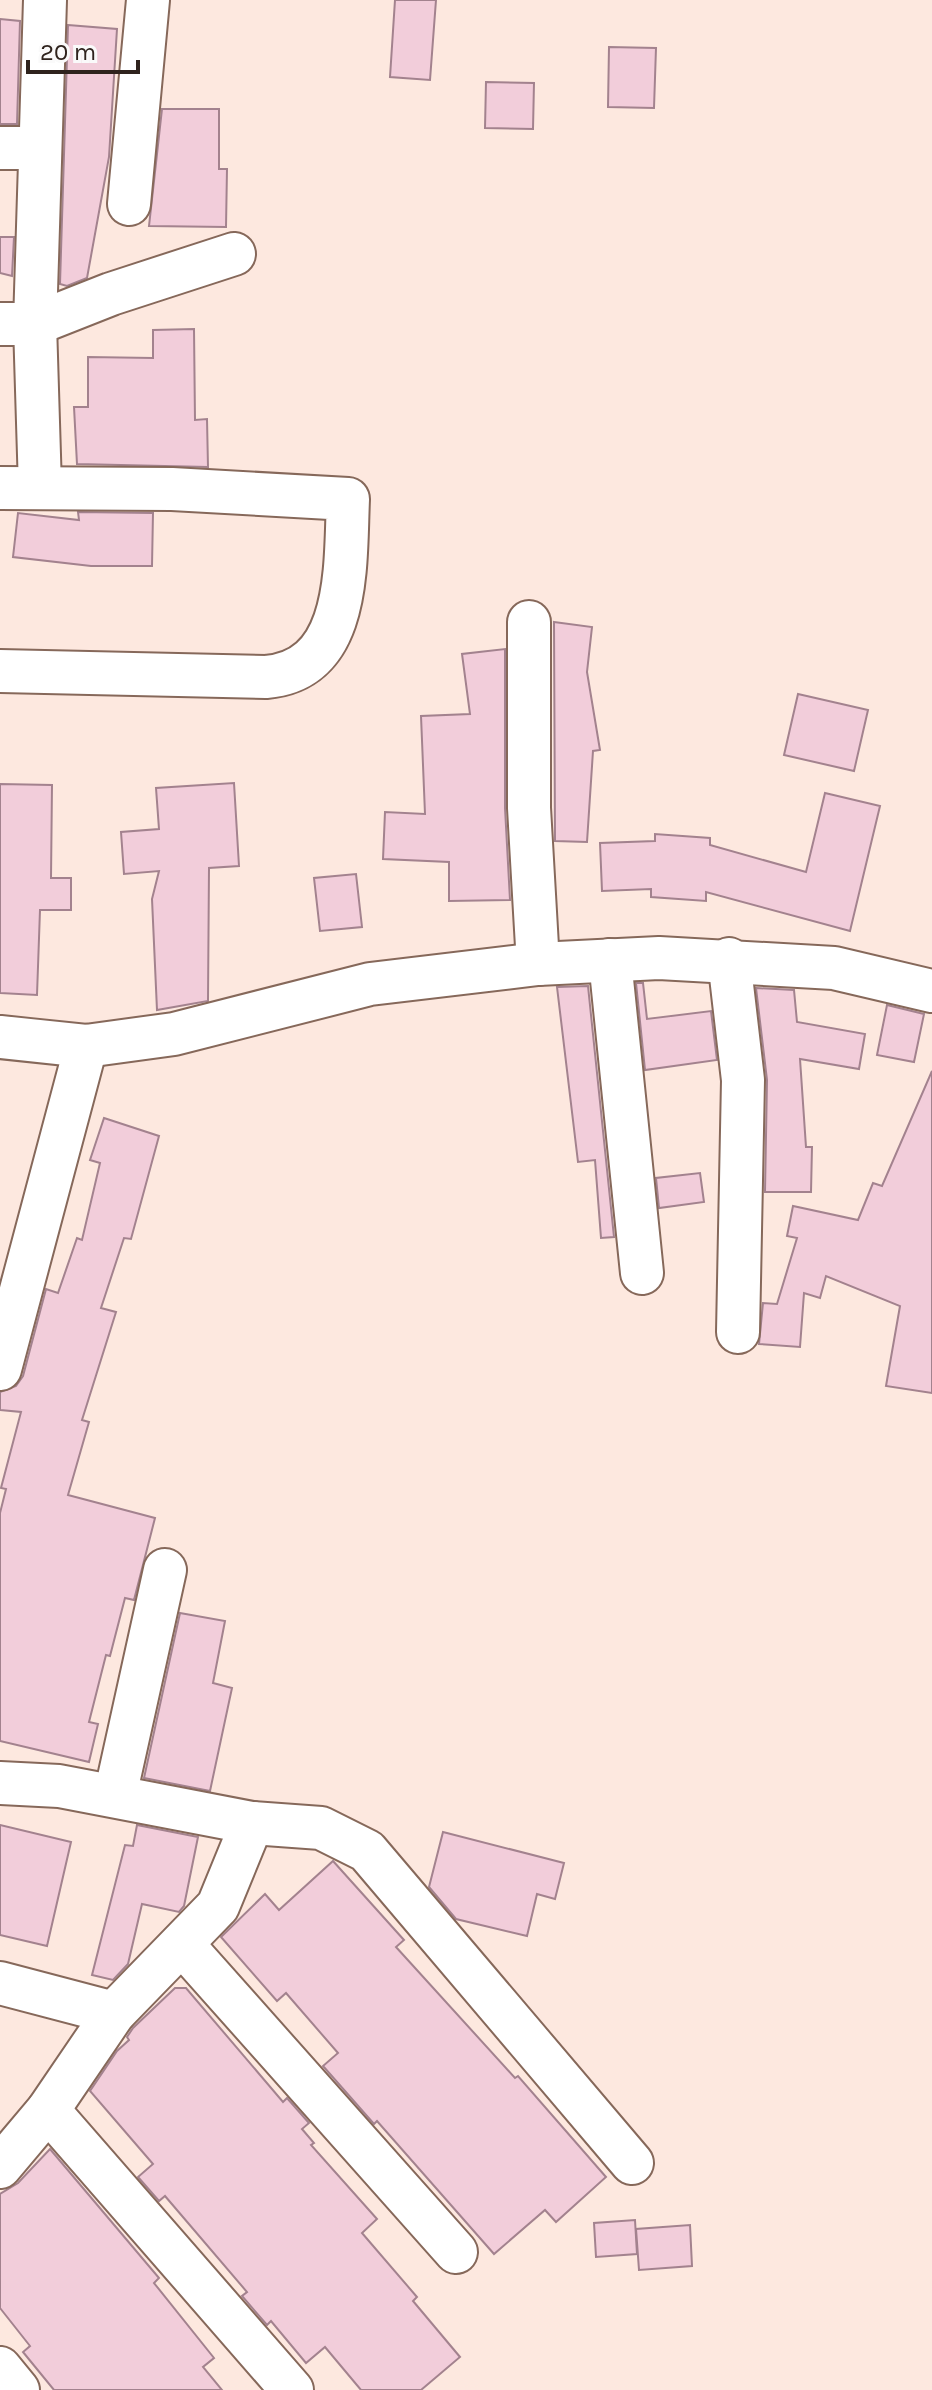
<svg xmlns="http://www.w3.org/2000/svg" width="932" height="2390" font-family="Karla,sans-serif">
<rect width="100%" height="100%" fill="#fde8df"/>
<g fill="#f2cdda" stroke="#a3828e" stroke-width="2">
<polygon points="395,0 436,0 430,80 390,77"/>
<polygon points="0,19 20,21 17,124 0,124"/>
<polygon points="68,25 117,29 109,157 87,278 67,286 60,284"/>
<polygon points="609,47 656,48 654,108 608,107"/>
<polygon points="486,82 534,83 533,129 485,128"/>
<polygon points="162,109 219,109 219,169 227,169 226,227 149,226"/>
<polygon points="0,237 14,237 12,276 0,273"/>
<polygon points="194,329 195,420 207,419 208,467 77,464 74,407 88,407 88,357 153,358 153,330"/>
<polygon points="78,512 153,513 152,566 91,566 13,557 18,513 79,520"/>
<polygon points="554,622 592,627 587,672 600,750 593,751 587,842 555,841"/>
<polygon points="505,649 505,808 510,900 449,901 449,862 383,859 385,812 425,814 421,716 470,714 462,654"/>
<polygon points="798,694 868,710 854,771 784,755"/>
<polygon points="234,783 239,866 209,868 208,1001 157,1010 152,899 159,871 124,874 121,832 159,829 156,788"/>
<polygon points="0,784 52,785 51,878 71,878 71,910 40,910 37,995 0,993"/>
<polygon points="825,793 880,806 850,931 706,892 706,901 651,897 651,889 602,891 600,843 655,841 655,834 710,838 710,845 806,872"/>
<polygon points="356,874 362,927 320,931 314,878"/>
<polygon points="636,983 643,983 647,1019 711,1011 717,1060 645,1070"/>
<polygon points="588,986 614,1237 601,1238 595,1160 578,1162 557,987"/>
<polygon points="756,988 794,990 797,1022 865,1034 859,1069 800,1059 806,1147 812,1147 811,1192 765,1192 767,1080"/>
<polygon points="887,1005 924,1014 914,1062 877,1055"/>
<polygon points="932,1071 932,1393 886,1386 900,1306 826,1276 820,1298 804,1293 800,1347 759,1344 763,1303 777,1304 797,1238 787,1236 793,1206 858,1220 873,1183 882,1186"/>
<polygon points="104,1118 159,1136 131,1239 124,1238 101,1308 116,1312 82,1420 89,1422 68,1495 155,1518 134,1600 125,1598 110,1656 106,1655 89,1722 98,1724 89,1762 0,1741 0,1513 6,1489 1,1488 21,1412 0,1410 0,1392 16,1386 23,1376 46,1289 58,1293 77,1238 82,1240 100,1163 90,1160"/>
<polygon points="700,1173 704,1202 659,1208 656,1178"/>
<polygon points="180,1613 225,1621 213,1683 232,1688 210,1791 144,1778"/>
<polygon points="0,1825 71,1842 47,1946 0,1935"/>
<polygon points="137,1825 198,1837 184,1906 179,1912 142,1904 128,1964 113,1980 92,1975 125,1845 133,1846"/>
<polygon points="443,1832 564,1863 555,1899 537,1894 527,1936 456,1919 429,1887"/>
<polygon points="333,1861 404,1940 396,1947 515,2078 518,2076 606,2177 556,2222 545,2210 494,2254 377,2121 374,2124 323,2066 338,2053 286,1993 277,2001 221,1937 265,1894 279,1910"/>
<polygon points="175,1988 186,1988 283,2102 287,2098 309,2123 302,2129 314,2143 311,2145 377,2219 362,2233 417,2297 413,2301 460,2357 421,2390 361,2390 325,2347 306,2363 271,2321 267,2325 242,2296 247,2292 165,2196 159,2201 138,2177 153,2164 90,2091 117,2051 129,2040 127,2037 133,2028"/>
<polygon points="50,2149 159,2278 154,2283 214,2358 203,2367 222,2390 54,2390 23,2352 30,2346 0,2308 0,2194 18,2183"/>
<polygon points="635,2220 637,2254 596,2257 594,2223"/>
<polygon points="690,2225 692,2266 639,2270 636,2229"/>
</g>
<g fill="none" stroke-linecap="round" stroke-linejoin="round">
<defs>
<g id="minor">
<polyline points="0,148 38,148"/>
<polyline points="129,204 148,0"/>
<polyline points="0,324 35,324 111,294 234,254"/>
<path d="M0,488L172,489L348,499C345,564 352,670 266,677L0,671"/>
<polyline points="40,488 35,324 45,0"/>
<polyline points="529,622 529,808 538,964"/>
<polyline points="729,959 743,1080 738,1332"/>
<polyline points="610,960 642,1273"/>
<polyline points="0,1037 86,1046 174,1034 370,984 538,964 659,958 834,968 932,991"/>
<polyline points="0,1369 86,1046"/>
<polyline points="0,1783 59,1786 252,1823 321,1828 367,1851 632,2163"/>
<polyline points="115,1796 165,1570"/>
<polyline points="182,1944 456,2252"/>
<polyline points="0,1983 114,2013"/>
<polyline points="48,2110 292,2390"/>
<polyline points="0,2167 48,2110 114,2013 218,1906 252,1823"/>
<polyline points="0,2368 18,2390"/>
</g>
</defs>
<use href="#minor" stroke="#86685a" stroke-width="46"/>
<use href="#minor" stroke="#fff" stroke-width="42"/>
</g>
<path d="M28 60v12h110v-12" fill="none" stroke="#2f231d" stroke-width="4"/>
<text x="40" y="60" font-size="24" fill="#2f231d" stroke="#fafafa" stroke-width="6" paint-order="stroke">20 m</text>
</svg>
